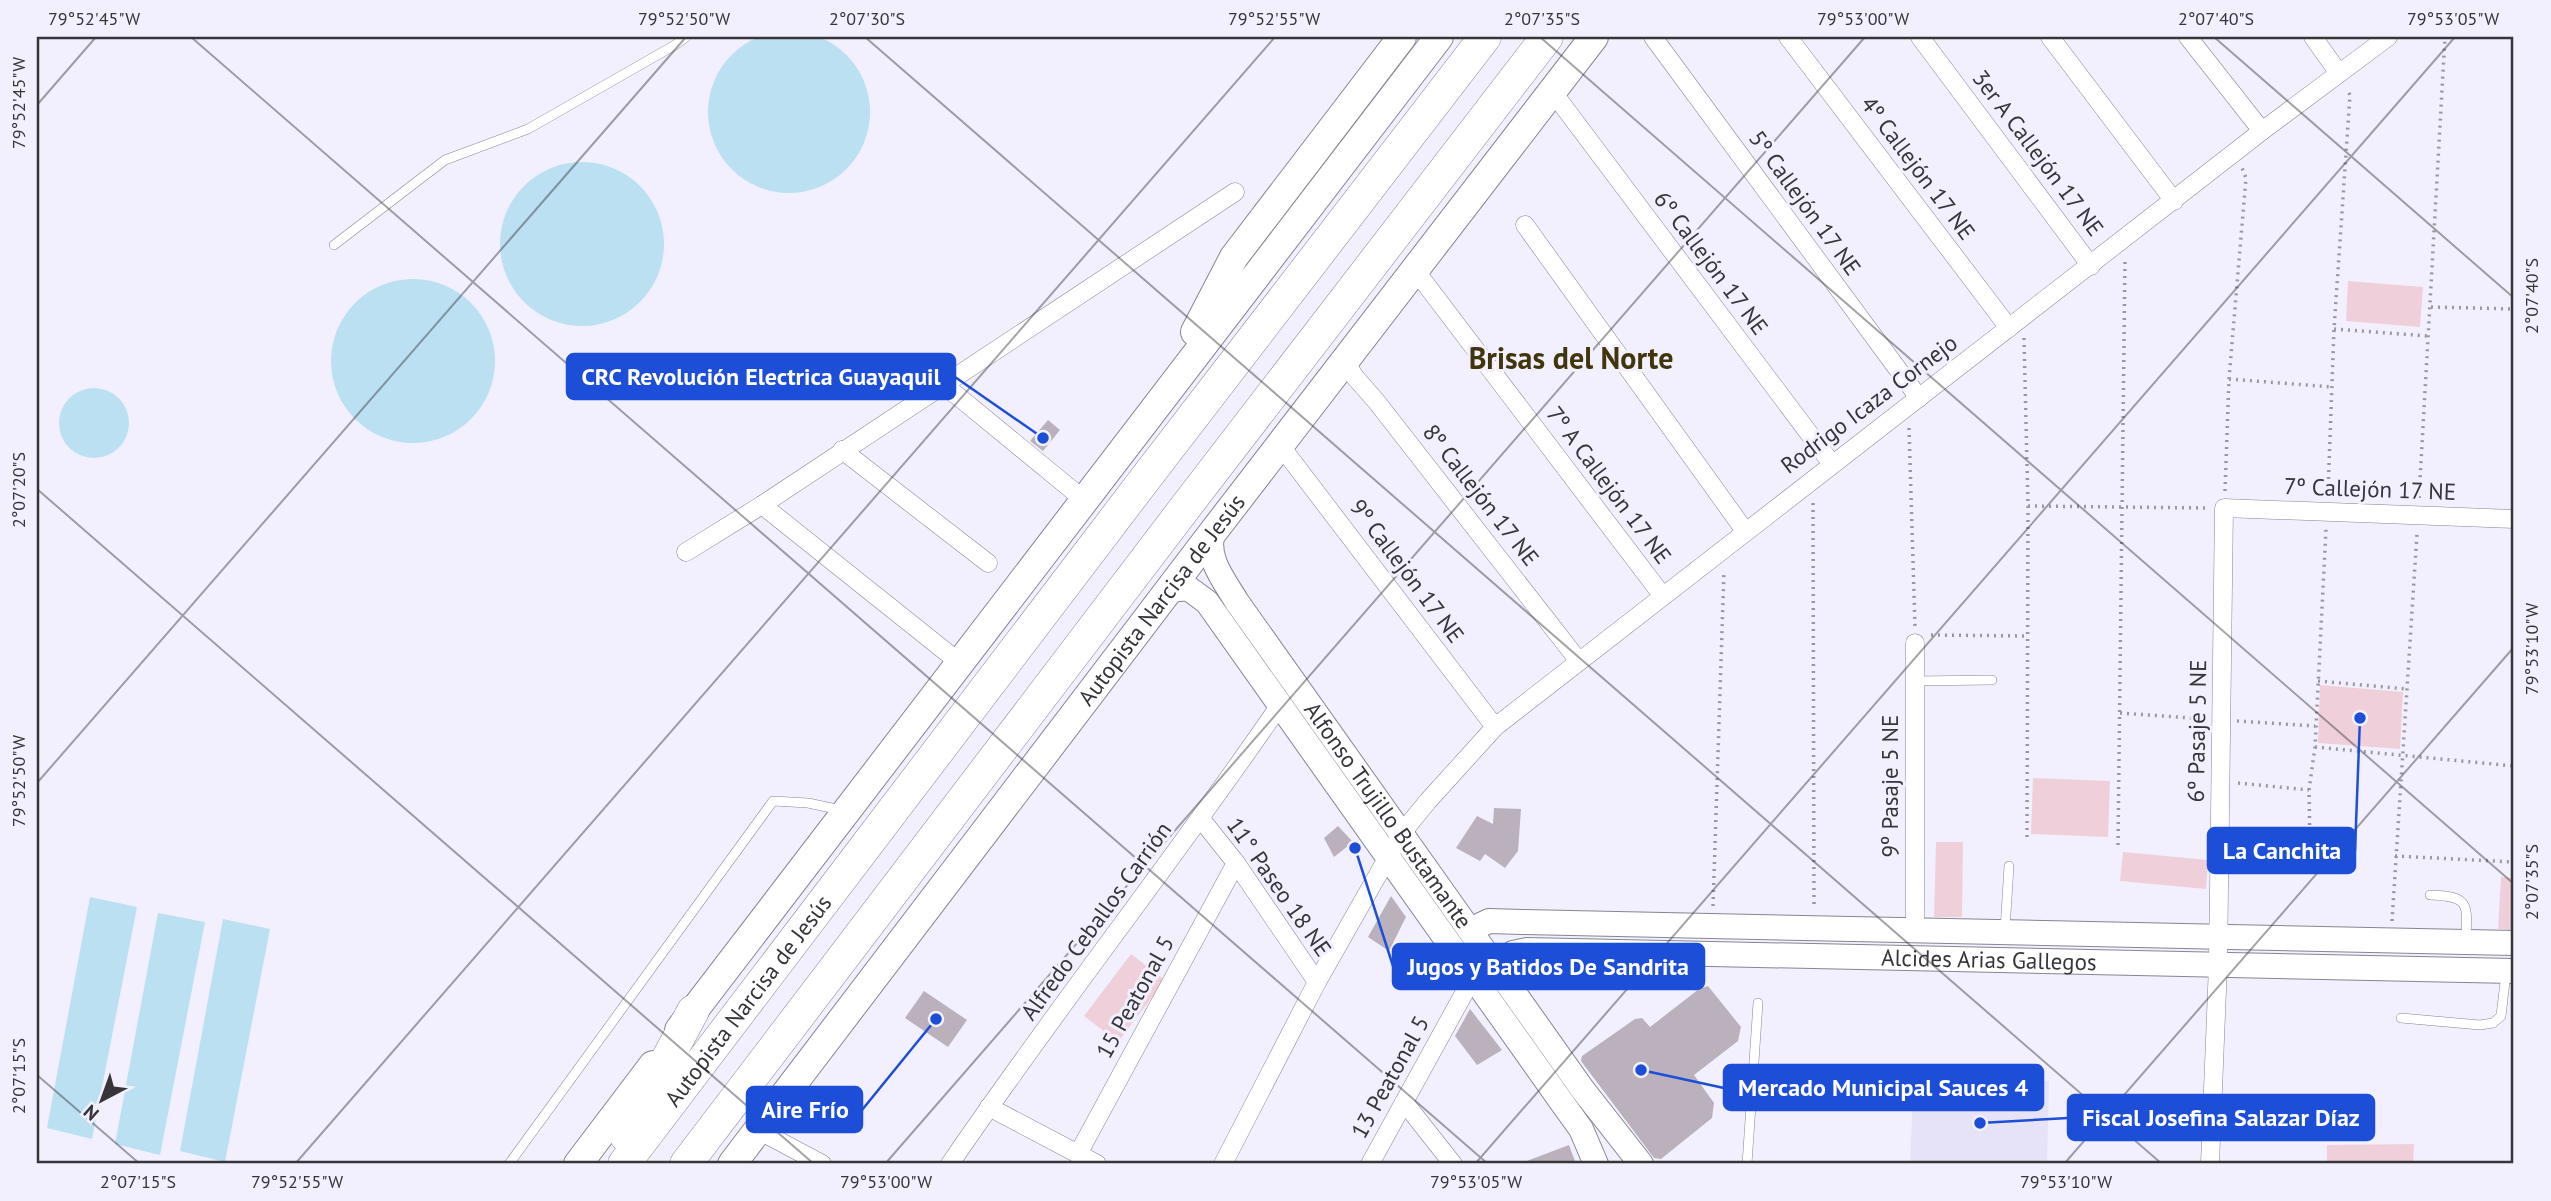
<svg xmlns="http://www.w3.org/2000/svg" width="2551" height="1201" font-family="'PT Sans',sans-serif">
<rect width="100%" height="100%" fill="#f2f0fe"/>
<polygon fill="#e6e2f7" points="1914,1072 2049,1081 2047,1164 1910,1164"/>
<g fill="#efd0da">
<polygon points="2348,281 2423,287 2420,327 2346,321"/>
<polygon points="2320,685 2403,692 2400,749 2318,743"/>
<polygon points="2033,778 2110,781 2108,837 2031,834"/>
<polygon points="1936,842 1963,842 1962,917 1934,917"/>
<polygon points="2123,852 2208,860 2206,889 2120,881"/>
<polygon points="2501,877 2514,878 2514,930 2498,929"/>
<polygon points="1131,954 1165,980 1118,1042 1084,1016"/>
<polygon points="2414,1144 2413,1164 2327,1164 2327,1145"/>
</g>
<g fill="#bae0f2">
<circle cx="789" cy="112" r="81"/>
<circle cx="582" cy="244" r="82"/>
<circle cx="413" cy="361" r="82"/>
<circle cx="94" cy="423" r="35"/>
<polygon points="90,897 137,907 92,1139 47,1128"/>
<polygon points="158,913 205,922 160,1155 115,1144"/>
<polygon points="223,919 270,929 225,1162 180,1151"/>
</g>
<g fill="#bbb1bc">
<polygon points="1048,420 1060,430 1043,451 1030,441"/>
<polygon points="1494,808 1521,809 1518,851 1505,868 1485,854 1480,861 1456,848 1477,816 1493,824"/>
<polygon points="1338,826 1353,842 1334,857 1324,838"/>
<polygon points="1391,896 1406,917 1389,951 1368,937"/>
<polygon points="1708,986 1741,1027 1738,1041 1694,1075 1714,1103 1712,1118 1661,1159 1654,1158 1581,1061 1582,1056 1635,1019 1642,1018 1650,1027 1699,989"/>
<polygon points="924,991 967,1020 948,1047 905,1018"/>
<polygon points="1470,1009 1502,1050 1477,1065 1455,1036"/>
<polygon points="1569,1145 1576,1164 1522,1164 1521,1163"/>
</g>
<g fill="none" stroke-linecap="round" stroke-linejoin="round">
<defs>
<g id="lane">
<polyline points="334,245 445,160 528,129 675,45 686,37"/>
<polyline points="1915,681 1992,680"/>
<path d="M2430,895C2471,896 2467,905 2466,940"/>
<polyline points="2005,930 2009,866"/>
<polyline points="2401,1018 2480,1025 2493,1023 2501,1016 2506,973"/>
<polyline points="509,1164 773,801 808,803 841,810"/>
<polyline points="1747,1164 1758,1003"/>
</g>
<g id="street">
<polyline points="1653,37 1919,398"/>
<polyline points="1788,37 2009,328"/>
<polyline points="1920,37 2091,266"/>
<polyline points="2050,37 2174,201"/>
<polyline points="2188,37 2262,131"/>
<polyline points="2313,37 2338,72"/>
<polyline points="1552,91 1832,464"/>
<polyline points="1525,225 1745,531"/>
<polyline points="1415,270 1662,595"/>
<polyline points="1345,361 1354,376 1376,401 1578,660"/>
<polyline points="943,384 1083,499"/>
<polyline points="1280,445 1495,727"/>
<polyline points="842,450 988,563"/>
<polyline points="762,505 960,663"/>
<polyline points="686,552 762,505 1235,192"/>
<polyline points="1915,643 1915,930"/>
<polyline points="1201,819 1236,863 1317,982"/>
<polyline points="1404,1102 1453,1164"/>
<polyline points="989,1107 1097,1164"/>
<polyline points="758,1130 822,1164"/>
<polyline points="1078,1154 1236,863"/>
<path d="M950,1164C1056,1008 1173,861 1280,705"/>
<polyline points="1223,1164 1317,982 1401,834 1428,801 1495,727 2262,131 2388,37"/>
<polyline points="1370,1164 1473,977"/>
<polyline points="2210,1164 2218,965 2224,508 2514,519"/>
</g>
<g id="secondary">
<path id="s1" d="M1213,532C1205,558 1224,580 1237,602L1583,1090L1641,1164"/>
<polyline points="1170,590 1188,588 1207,602 1563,1104 1581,1129 1596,1164"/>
<polyline points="1470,930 1489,921 1522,922 2514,943"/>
<path id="s2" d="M1473,977L1513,953L1527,950L2514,971"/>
</g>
<g id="primary">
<polyline points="1195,332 1234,257 1402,37"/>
<polyline points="679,1030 1439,37"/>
<polyline points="578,1164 653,1065"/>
<path id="s3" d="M732,1164L1213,532L1594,37"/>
</g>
<g id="highway">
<polyline points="626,1136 693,1011"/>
<path id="s4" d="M624,1164L1145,479L1485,37"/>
<polyline points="686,1164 1184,509 1547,37"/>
</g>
</defs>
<use href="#lane" stroke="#868591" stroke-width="10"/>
<use href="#street" stroke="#868591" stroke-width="19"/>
<use href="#secondary" stroke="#868591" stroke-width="26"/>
<use href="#primary" stroke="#868591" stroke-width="30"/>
<use href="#highway" stroke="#868591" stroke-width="33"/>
<g stroke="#9998a2" stroke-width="3.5" stroke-dasharray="2 5" stroke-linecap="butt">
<polyline points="2431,307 2514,309"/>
<polyline points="2334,329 2428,336"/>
<polyline points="2024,338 2028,506 2027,840"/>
<polyline points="2229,379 2332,387"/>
<polyline points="1909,428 1915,627"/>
<polyline points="2225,491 2229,379 2246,178 2242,168"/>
<polyline points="2328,493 2334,329 2350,95 2347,89"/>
<polyline points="2419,498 2445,37"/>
<polyline points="1813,503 1814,909"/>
<polyline points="2028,506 2208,508"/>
<polyline points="1931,635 2028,636"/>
<polyline points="2318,681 2407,689"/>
<polyline points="2120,713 2205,719"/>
<polyline points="2237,721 2315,726"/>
<polyline points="2315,747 2514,766"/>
<polyline points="2238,783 2309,790"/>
<polyline points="2118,845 2125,259"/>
<polyline points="2237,847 2310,850 2309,790 2315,747 2326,529"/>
<polyline points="2395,856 2514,862"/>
<polyline points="1713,906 1724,571"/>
<polyline points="2392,921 2417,534"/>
</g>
<use href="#lane" stroke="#fff" stroke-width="9"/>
<use href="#street" stroke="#fff" stroke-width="18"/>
<use href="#secondary" stroke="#fff" stroke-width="24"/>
<use href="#primary" stroke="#fff" stroke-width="28"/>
<use href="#highway" stroke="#fff" stroke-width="32"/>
</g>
<path fill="none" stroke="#36353a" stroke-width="2" stroke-opacity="0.45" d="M191,37L1488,1164M865,37L2162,1164M1540,37L2514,884M2214,37L2514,298M37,105L96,37M37,489L814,1164M37,783L686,37M37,1075L140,1164M295,1164L1275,37M885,1164L1865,37M1475,1164L2455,37M2064,1164L2514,647"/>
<g text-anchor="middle" stroke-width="6" stroke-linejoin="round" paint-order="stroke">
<g font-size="23" fill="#36353a" stroke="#f2f0fe">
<text transform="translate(2038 153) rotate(53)" y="8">3er A Callejón 17 NE</text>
<text transform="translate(1918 168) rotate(53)" y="8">4º Callejón 17 NE</text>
<text transform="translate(1805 203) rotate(54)" y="8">5º Callejón 17 NE</text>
<text transform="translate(1711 263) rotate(53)" y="8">6º Callejón 17 NE</text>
<text transform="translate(1869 404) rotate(-37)" y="8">Rodrigo Icaza Cornejo</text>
<text transform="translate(1609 485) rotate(53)" y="8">7º A Callejón 17 NE</text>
<text transform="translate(2370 489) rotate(2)" y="8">7º Callejón 17 NE</text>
<text transform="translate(1481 495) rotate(52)" y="8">8º Callejón 17 NE</text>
<text transform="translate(1407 571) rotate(53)" y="8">9º Callejón 17 NE</text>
<text dy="8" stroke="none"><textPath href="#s3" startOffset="709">Autopista Narcisa de Jesús</textPath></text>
<text transform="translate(2197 731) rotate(-89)" y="8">6º Pasaje 5 NE</text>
<text transform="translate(1890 786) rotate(-90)" y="8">9º Pasaje 5 NE</text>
<text dy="8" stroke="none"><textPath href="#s1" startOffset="338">Alfonso Trujillo Bustamante</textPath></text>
<text transform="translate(1279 887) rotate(55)" y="8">11° Paseo 18 NE</text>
<text transform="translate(1096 921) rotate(-54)" y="8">Alfredo Ceballos Carrión</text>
<text dy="8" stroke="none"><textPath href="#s2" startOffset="523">Alcides Arias Gallegos</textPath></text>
<text transform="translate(1135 997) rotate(-61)" y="8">15 Peatonal 5</text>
<text dy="8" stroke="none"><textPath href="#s4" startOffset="205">Autopista Narcisa de Jesús</textPath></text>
<text transform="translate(1390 1077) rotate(-61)" y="8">13 Peatonal 5</text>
</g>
<g font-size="30" font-weight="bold" fill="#41350b" stroke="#f2f0fe">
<text x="1571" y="369">Brisas del Norte</text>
</g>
</g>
<path fill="none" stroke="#1d4ed8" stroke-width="2.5" d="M1043 438L955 377M2360 718L2355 851M1355 848L1393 966M1641 1070L1724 1088M936 1019L862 1110M1980 1123L2068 1118"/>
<g fill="#1d4ed8" stroke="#f2f0fe" stroke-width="2.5">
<circle cx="1043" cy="438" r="7"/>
<circle cx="2360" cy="718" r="7"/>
<circle cx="1355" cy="848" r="7"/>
<circle cx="1641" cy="1070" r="7"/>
<circle cx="936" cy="1019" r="7"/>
<circle cx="1980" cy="1123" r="7"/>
</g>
<g fill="#1d4ed8" stroke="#1d4ed8" stroke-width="2.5">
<rect x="567" y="354" width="388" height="45" rx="7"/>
<rect x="2208" y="828" width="147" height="45" rx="7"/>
<rect x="1393" y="944" width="311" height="45" rx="7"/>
<rect x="1724" y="1065" width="319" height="45" rx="7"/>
<rect x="747" y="1087" width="115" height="45" rx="7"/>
<rect x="2068" y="1095" width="306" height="45" rx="7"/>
</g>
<g font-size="24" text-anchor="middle" font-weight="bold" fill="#fff">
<text x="761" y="385">CRC Revolución Electrica Guayaquil</text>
<text x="2282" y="859">La Canchita</text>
<text x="1548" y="975">Jugos y Batidos De Sandrita</text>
<text x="1883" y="1096">Mercado Municipal Sauces 4</text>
<text x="805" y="1118">Aire Frío</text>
<text x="2221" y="1126">Fiscal Josefina Salazar Díaz</text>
</g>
<rect width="2551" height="1201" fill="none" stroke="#f2f0fe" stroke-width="77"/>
<g transform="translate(102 1100) rotate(221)" stroke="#f2f0fe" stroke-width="5" paint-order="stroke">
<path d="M0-5L12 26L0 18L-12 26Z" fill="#36353a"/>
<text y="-10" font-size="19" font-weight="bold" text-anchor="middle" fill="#36353a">N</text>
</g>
<rect x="38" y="38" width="2474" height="1124" fill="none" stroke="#36353a" stroke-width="2.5"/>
<g font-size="18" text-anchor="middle" fill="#36353a">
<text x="94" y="25">79°52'45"W</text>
<text x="684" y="25">79°52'50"W</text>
<text x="867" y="25">2°07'30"S</text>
<text x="1274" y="25">79°52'55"W</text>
<text x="1542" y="25">2°07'35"S</text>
<text x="1863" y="25">79°53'00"W</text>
<text x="2216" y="25">2°07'40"S</text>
<text x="2453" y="25">79°53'05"W</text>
<text transform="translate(19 103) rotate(-90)" y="6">79°52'45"W</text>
<text transform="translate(2532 296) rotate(-90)" y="6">2°07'40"S</text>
<text transform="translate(19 490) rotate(-90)" y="6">2°07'20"S</text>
<text transform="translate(2532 649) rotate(-90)" y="6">79°53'10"W</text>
<text transform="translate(19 781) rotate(-90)" y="6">79°52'50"W</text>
<text transform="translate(2532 882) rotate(-90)" y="6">2°07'35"S</text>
<text transform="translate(19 1076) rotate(-90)" y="6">2°07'15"S</text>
<text x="138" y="1188">2°07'15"S</text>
<text x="297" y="1188">79°52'55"W</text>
<text x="886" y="1188">79°53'00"W</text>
<text x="1476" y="1188">79°53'05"W</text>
<text x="2066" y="1188">79°53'10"W</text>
</g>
</svg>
